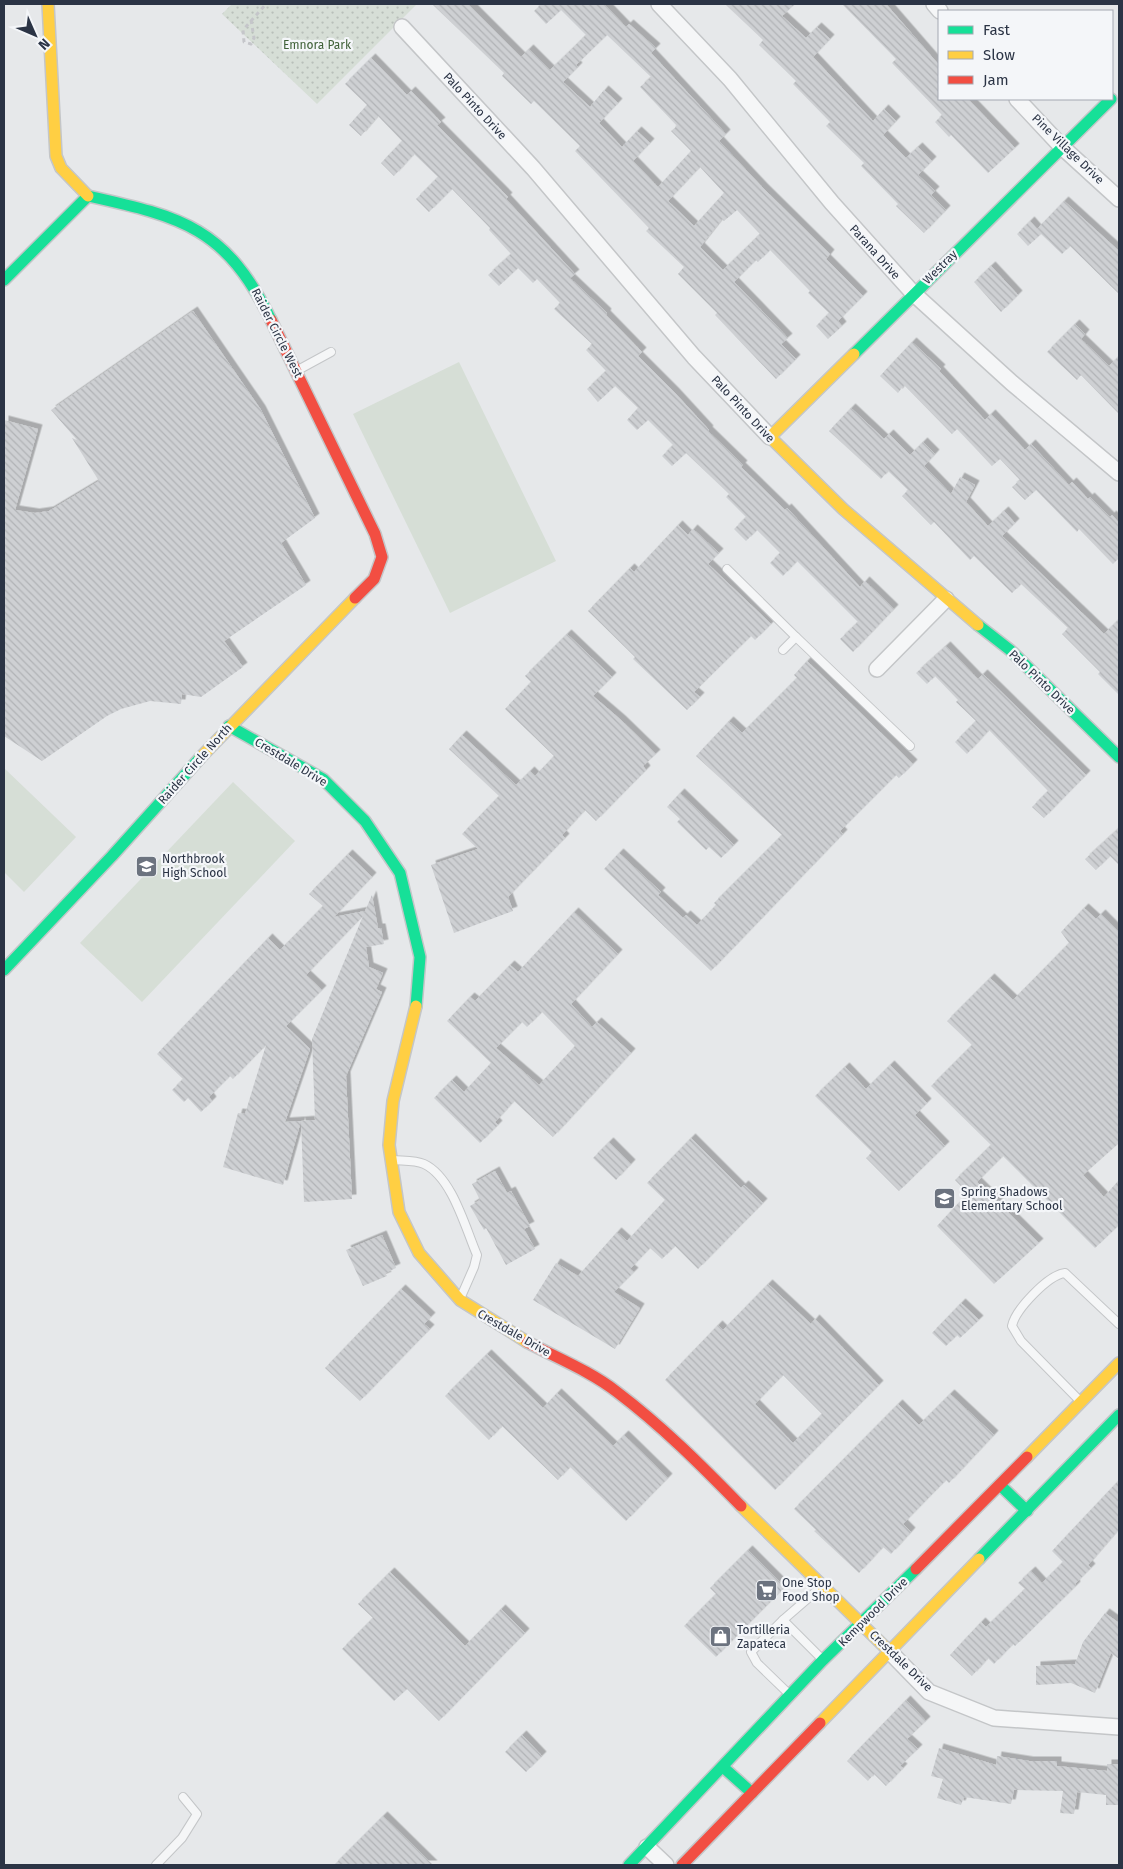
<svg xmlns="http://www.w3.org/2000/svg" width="1123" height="1869" font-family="'Fira Sans',sans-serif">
<defs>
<pattern id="park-dots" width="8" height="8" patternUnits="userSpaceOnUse" patternTransform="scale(1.25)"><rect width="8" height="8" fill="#d6ded6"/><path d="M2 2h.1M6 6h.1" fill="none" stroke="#b8bfb9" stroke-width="1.8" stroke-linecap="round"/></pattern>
<pattern id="building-back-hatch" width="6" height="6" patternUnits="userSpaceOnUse" patternTransform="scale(1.25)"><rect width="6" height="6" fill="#ced0d3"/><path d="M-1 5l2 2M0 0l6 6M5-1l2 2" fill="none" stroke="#b1b3b6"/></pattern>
<filter id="shadow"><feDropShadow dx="4.5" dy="-4.5" stdDeviation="0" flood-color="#0004"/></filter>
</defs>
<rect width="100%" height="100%" fill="#e6e8ea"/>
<polygon fill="url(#park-dots)" points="232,4 417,4 317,104 222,14"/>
<g fill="#d6ded6">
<polygon points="459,362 556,561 450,613 353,414"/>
<polygon points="4,768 76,837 24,892 4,872"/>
<polygon points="233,782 295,841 142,1002 80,943"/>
</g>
<g fill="url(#building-back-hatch)" fill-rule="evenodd" filter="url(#shadow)">
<path d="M432,4H468L521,57L529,49L550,70L586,35L561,10L546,24L534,11L541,4H604L626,27L629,24L656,48L651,53L726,134L719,141L763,188L830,254L826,259L863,296L838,321L842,326L828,339L816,326L829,313L808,293L810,291L770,250L758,262L756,260L734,282L788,338L781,344L796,359L776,379L715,315L717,313L678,274L684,267L646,231L649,228L575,151L580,146L534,101L531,104L502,76L504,73ZM607,35L651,77L640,87L677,126L671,131L691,151L658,187L633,161L650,143L637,131L622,147L599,123L618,103L604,90L590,107L563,82L578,67L576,65ZM700,167L724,193L694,226L668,201ZM737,210L760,234L723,270L700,247L722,219L724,221Z"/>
<polygon points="725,4 795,4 782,16 806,38 817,27 830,39 813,57 873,121 884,109 896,121 883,135 906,158 918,147 932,161 918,175 935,191 931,195 946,210 924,233 896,206 898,204 861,166 864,163 826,126 830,122 793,84 796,81 759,45 763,40"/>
<polygon points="842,4 886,4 939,65 939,99 968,99 1015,148 988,173 951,135 949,137 935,122 942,115 892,63 896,59"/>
<polygon points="371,58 407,95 411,91 441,122 437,125 508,197 506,199 575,274 570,278 607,313 606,315 642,352 638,356 675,393 709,430 708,431 743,465 741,467 785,510 787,508 860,587 865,581 894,609 853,652 840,639 858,622 797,561 783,576 770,563 780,553 757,530 746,541 734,529 746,517 726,497 729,494 686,453 672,466 662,456 673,445 648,420 637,430 627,420 638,408 615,386 598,402 587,389 606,371 586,350 592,344 554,309 560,303 537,279 533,283 518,268 499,286 488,275 511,254 489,230 490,228 452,189 429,212 416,199 438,177 414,154 394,176 381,163 402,141 378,116 361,136 349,125 367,105 345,84"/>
<polygon points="1064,201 1119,251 1119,294 1070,246 1062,254 1041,234 1028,246 1017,234 1030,221 1037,229"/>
<polygon points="991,266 1018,295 1001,312 974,282"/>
<polygon points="193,311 261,410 315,518 281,543 306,585 224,641 243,667 201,697 182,694 181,704 150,701 121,709 107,716 42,761 4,736 4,420 38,429 15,510 35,513 49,511 99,481 72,438 77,440 51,410"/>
<polygon points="1075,324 1085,334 1081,339 1109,366 1119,356 1119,414 1081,375 1077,380 1047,352"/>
<polygon points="912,342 941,369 939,371 985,420 991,414 1025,450 1031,444 1069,485 1072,482 1088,499 1090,497 1110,517 1112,515 1119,523 1119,558 1113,564 1079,529 1077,532 1036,490 1025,500 1012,487 1020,480 1000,459 992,466 957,429 952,434 904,385 898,393 880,376"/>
<polygon points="851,408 884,439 889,434 910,455 923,442 935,454 924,466 951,494 960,477 975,485 966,502 988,526 1004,511 1015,523 1002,536 1104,634 1119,619 1119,695 1098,674 1100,672 1062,634 1068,628 1021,584 1012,593 974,556 970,560 934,522 931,525 902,496 908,490 888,471 881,479 829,431"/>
<polygon points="678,525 688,535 693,529 719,553 708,564 771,624 755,640 751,636 694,692 700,697 687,710 633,659 635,657 588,611 630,568 634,572"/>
<polygon points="567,634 612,677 593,696 621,720 656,754 643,766 646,770 596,821 585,810 562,835 565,838 508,897 513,911 454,933 431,865 478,849 462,834 499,796 449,749 462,735 516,785 530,771 535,776 554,756 505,709 531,682 525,676"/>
<polygon points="946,646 978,679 983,674 1086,775 1044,818 1032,807 1048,791 989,730 967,754 955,742 976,721 956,702 958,700 935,676 927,684 916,673"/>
<polygon points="807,661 913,764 899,778 896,775 840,831 843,834 711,971 604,869 619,853 661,892 658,895 683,918 686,915 697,925 716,905 714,903 782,835 696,756 729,721 742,733 797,678 794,675"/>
<polygon points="680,793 734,845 721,858 709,847 706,850 677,822 680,819 667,807"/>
<polygon points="1119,828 1119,865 1110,856 1096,870 1085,859"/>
<polygon points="348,854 372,877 334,917 365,911 372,895 378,928 381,928 384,944 366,947 369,967 383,973 376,989 382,992 346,1076 352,1199 304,1202 301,1121 315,1120 312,1039 363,916 306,975 322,990 286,1026 310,1049 285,1122 301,1121 283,1185 223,1167 238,1113 245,1114 266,1045 233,1079 230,1076 209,1097 212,1101 201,1112 188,1098 184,1102 172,1090 183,1079 157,1054 268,938 280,950 323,906 309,894"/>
<polygon points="1084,908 1096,919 1101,914 1119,932 1119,1143 1083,1175 1104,1197 1119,1180 1119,1225 1095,1248 1003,1156 977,1182 1039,1243 994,1284 937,1226 968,1193 955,1180 991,1145 931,1086 972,1045 947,1021 990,978 1013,1000 1069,943 1061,932"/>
<path d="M574,912L618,954L571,1004L592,1027L597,1022L631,1053L553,1137L514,1101L495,1122L498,1125L480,1143L434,1098L452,1080L464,1092L491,1063L447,1021L470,997L475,1001L510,965L518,972ZM542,1012L575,1046L539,1085L496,1048L522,1022L527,1027Z"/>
<polygon points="890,1065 927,1103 915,1115 945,1146 899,1191 866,1158 872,1152 815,1096 845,1067 866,1089"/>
<polygon points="691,1138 741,1188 744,1185 763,1203 698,1269 675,1246 662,1259 650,1248 630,1269 634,1272 614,1292 640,1308 615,1349 533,1300 556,1263 578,1276 617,1232 627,1241 665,1200 647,1183"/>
<polygon points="609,1142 631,1164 616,1180 593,1158"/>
<polygon points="495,1171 507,1193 511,1191 530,1226 524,1229 535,1249 506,1265 486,1228 484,1230 470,1206 480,1200 472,1184"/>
<polygon points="382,1235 396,1268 385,1273 387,1276 363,1286 346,1250"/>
<path d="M768,1284L811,1324L815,1319L879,1385L775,1490L665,1380L718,1325L723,1330ZM783,1375L822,1414L793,1443L755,1404Z"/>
<polygon points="401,1289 431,1317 424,1324 430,1329 360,1401 325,1368"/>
<polygon points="961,1303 979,1320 960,1338 957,1335 946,1346 932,1333"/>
<polygon points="487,1354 543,1408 557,1393 613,1446 624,1435 668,1478 626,1521 570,1467 558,1480 502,1426 489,1440 445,1396"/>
<polygon points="950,1394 994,1435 949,1483 946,1480 903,1524 911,1532 891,1554 883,1547 859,1573 814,1531 816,1530 794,1509 898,1404 919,1425"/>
<polygon points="1119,1480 1119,1529 1088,1565 1091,1568 1075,1584 1076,1586 1015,1646 1013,1644 994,1664 988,1658 972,1676 950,1655 981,1622 986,1627 1025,1589 1018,1583 1031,1571 1042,1583 1063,1562 1052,1551"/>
<polygon points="748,1550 785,1587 716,1657 684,1626 716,1594 710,1588"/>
<polygon points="390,1572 465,1646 501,1609 525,1633 439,1721 407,1689 394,1701 342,1649 373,1618 358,1604"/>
<polygon points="1105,1613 1119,1623 1119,1659 1111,1653 1095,1693 1071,1683 1036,1685 1036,1666 1075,1664 1083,1642"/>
<polygon points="906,1700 926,1721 907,1739 918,1749 900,1766 903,1768 886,1786 874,1774 868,1781 847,1761"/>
<polygon points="522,1735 542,1756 526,1772 505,1752"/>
<polygon points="939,1748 996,1765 997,1756 1029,1761 1057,1761 1057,1766 1107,1771 1107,1764 1119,1764 1119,1805 1106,1805 1106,1795 1077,1792 1074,1814 1060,1813 1063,1791 1014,1790 1011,1804 964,1797 961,1805 937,1798 943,1779 931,1776"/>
<polygon points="383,1816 433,1865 334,1865"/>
</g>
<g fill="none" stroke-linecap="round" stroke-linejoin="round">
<defs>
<g id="lane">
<polyline points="298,370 331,352"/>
<polyline points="727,569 796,637"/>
<polyline points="783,650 796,637 910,746"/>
<path d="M393,1160C402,1161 415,1160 424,1164C452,1177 465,1227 477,1255L474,1267L460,1299"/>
<path d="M1080,1401L1021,1341L1012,1326C1015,1310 1048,1275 1065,1273L1119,1324"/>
<polyline points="783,1620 821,1587"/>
<polyline points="788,1693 757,1663 751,1652 783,1620 822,1659"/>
<polyline points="156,1865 182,1838 197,1814 183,1797"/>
</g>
<g id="street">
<polyline points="659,4 730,79 832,203 913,293 1012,383 1119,473"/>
<polyline points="934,4 940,11"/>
<polyline points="402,27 533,168 694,357 770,437"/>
<polyline points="1017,99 1062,147 1119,199"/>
<polyline points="877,669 946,599"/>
<polyline points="890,1652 929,1692 994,1718 1119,1727"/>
<polyline points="647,1847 666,1865"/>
</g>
<g id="fast">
<path d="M88,196C183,217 226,228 271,320"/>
<polyline points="4,280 88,196"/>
<polyline points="854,354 1111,99"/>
<polyline points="978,625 1010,650 1119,757"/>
<polyline points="229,726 323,779 365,821 400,873 420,957 416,1006"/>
<polyline points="4,970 112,856 200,758"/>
<polyline points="1000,1485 1027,1511"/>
<polyline points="979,1559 1119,1415"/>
<polyline points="723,1767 752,1793"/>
<polyline points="629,1865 823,1660 916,1569"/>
</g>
<g id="slow">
<polyline points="48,4 56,156 61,168 88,196"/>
<polyline points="854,354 770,437 843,509 978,625"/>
<polyline points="200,758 355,598"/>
<polyline points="416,1006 393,1101 389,1145 399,1212 419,1253 460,1300 527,1342"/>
<polyline points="1027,1457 1119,1363"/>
<polyline points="741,1506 890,1652"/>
<polyline points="820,1723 979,1559"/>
</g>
<g id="jam">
<polyline points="271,320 375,534 382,557 374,579 355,598"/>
<path d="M527,1342C557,1358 590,1371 617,1392C662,1426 702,1466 741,1506"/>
<polyline points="916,1569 1027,1457"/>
<polyline points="682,1865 820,1723"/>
</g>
</defs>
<use href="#lane" stroke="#c4c6c8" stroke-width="10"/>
<use href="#street" stroke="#c4c6c8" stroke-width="18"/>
<use href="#fast" stroke="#c4c6c8" stroke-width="14"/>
<use href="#slow" stroke="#c4c6c8" stroke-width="14"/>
<use href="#jam" stroke="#c4c6c8" stroke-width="14"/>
<polyline stroke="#c5c6ca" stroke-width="3" stroke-dasharray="4 4" stroke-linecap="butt" points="251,20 254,38 251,44 244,42 243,30 266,4"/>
<use href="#lane" stroke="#f5f6f7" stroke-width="8"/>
<use href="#street" stroke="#f5f6f7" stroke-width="15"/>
<use href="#fast" stroke="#16e098" stroke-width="11"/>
<use href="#slow" stroke="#ffcf43" stroke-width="11"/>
<use href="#jam" stroke="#f24e42" stroke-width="11"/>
</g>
<defs>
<symbol id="school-square" viewBox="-11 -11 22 22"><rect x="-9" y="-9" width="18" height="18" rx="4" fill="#6c737f" stroke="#f4f6f9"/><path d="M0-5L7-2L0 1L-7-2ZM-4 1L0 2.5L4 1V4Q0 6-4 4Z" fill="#fff"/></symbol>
<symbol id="supermarket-square" viewBox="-11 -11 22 22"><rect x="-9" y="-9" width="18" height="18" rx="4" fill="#6c737f" stroke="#f4f6f9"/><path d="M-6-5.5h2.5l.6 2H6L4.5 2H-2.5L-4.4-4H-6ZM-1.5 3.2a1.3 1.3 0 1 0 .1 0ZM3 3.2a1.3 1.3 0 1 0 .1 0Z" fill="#fff"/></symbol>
<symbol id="shop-square" viewBox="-11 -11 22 22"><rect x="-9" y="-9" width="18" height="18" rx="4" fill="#6c737f" stroke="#f4f6f9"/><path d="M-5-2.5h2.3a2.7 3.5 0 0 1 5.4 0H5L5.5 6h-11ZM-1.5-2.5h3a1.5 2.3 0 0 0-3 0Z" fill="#fff"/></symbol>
</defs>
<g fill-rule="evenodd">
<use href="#school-square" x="134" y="854" width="25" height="25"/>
<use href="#school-square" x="932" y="1186" width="25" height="25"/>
<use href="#supermarket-square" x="754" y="1578" width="25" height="25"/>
<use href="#shop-square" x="708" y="1624" width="25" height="25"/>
</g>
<g text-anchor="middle" stroke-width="4.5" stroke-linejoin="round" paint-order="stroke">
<g font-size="12" fill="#3f6138" stroke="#f4f6f9">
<text x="317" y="49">Emnora Park</text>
</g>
<g font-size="12" fill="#2b3445" stroke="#f4f6f9">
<text transform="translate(475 106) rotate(47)" y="4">Palo Pinto Drive</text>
<text transform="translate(1068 149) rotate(44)" y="4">Pine Village Drive</text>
<text transform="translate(875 252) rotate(48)" y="4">Parana Drive</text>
<text transform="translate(940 267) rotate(-45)" y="4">Westray</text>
<text transform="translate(277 333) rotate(63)" y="4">Raider Circle West</text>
<text transform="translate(743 409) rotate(47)" y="4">Palo Pinto Drive</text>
<text transform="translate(1042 682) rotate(44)" y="4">Palo Pinto Drive</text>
<text transform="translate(291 762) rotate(31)" y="4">Crestdale Drive</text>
<text transform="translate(195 764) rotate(-48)" y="4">Raider Circle North</text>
<text transform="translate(514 1333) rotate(30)" y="4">Crestdale Drive</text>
<text transform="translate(873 1612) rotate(-45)" y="4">Kempwood Drive</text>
<text transform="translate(901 1661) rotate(44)" y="4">Crestdale Drive</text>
</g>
<g font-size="12" fill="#2b3445" stroke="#f4f6f9" text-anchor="start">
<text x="162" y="863">Northbrook<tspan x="162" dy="14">High School</tspan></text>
<text x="961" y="1196">Spring Shadows<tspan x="961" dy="14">Elementary School</tspan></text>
<text x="782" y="1587">One Stop<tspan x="782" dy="14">Food Shop</tspan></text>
<text x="737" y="1634">Tortilleria<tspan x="737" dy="14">Zapateca</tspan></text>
</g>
</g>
<rect width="1123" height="1869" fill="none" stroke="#2b3445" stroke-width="10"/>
<rect x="938" y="10" width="175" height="90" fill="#f4f6f9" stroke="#a4a8b1"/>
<rect x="948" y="26" width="25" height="8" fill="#16e098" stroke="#a4a8b1"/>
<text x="983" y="35" font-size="15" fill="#2b3445">Fast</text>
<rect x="948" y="51" width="25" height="8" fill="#ffcf43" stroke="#a4a8b1"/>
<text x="983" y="60" font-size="15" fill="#2b3445">Slow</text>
<rect x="948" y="76" width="25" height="8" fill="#f24e42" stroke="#a4a8b1"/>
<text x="983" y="85" font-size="15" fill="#2b3445">Jam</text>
<g transform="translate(35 35) rotate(135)" stroke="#f4f6f9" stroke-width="4" paint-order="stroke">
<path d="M0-4L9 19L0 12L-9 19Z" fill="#2b3445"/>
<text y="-8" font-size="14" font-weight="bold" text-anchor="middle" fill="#2b3445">N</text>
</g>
</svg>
